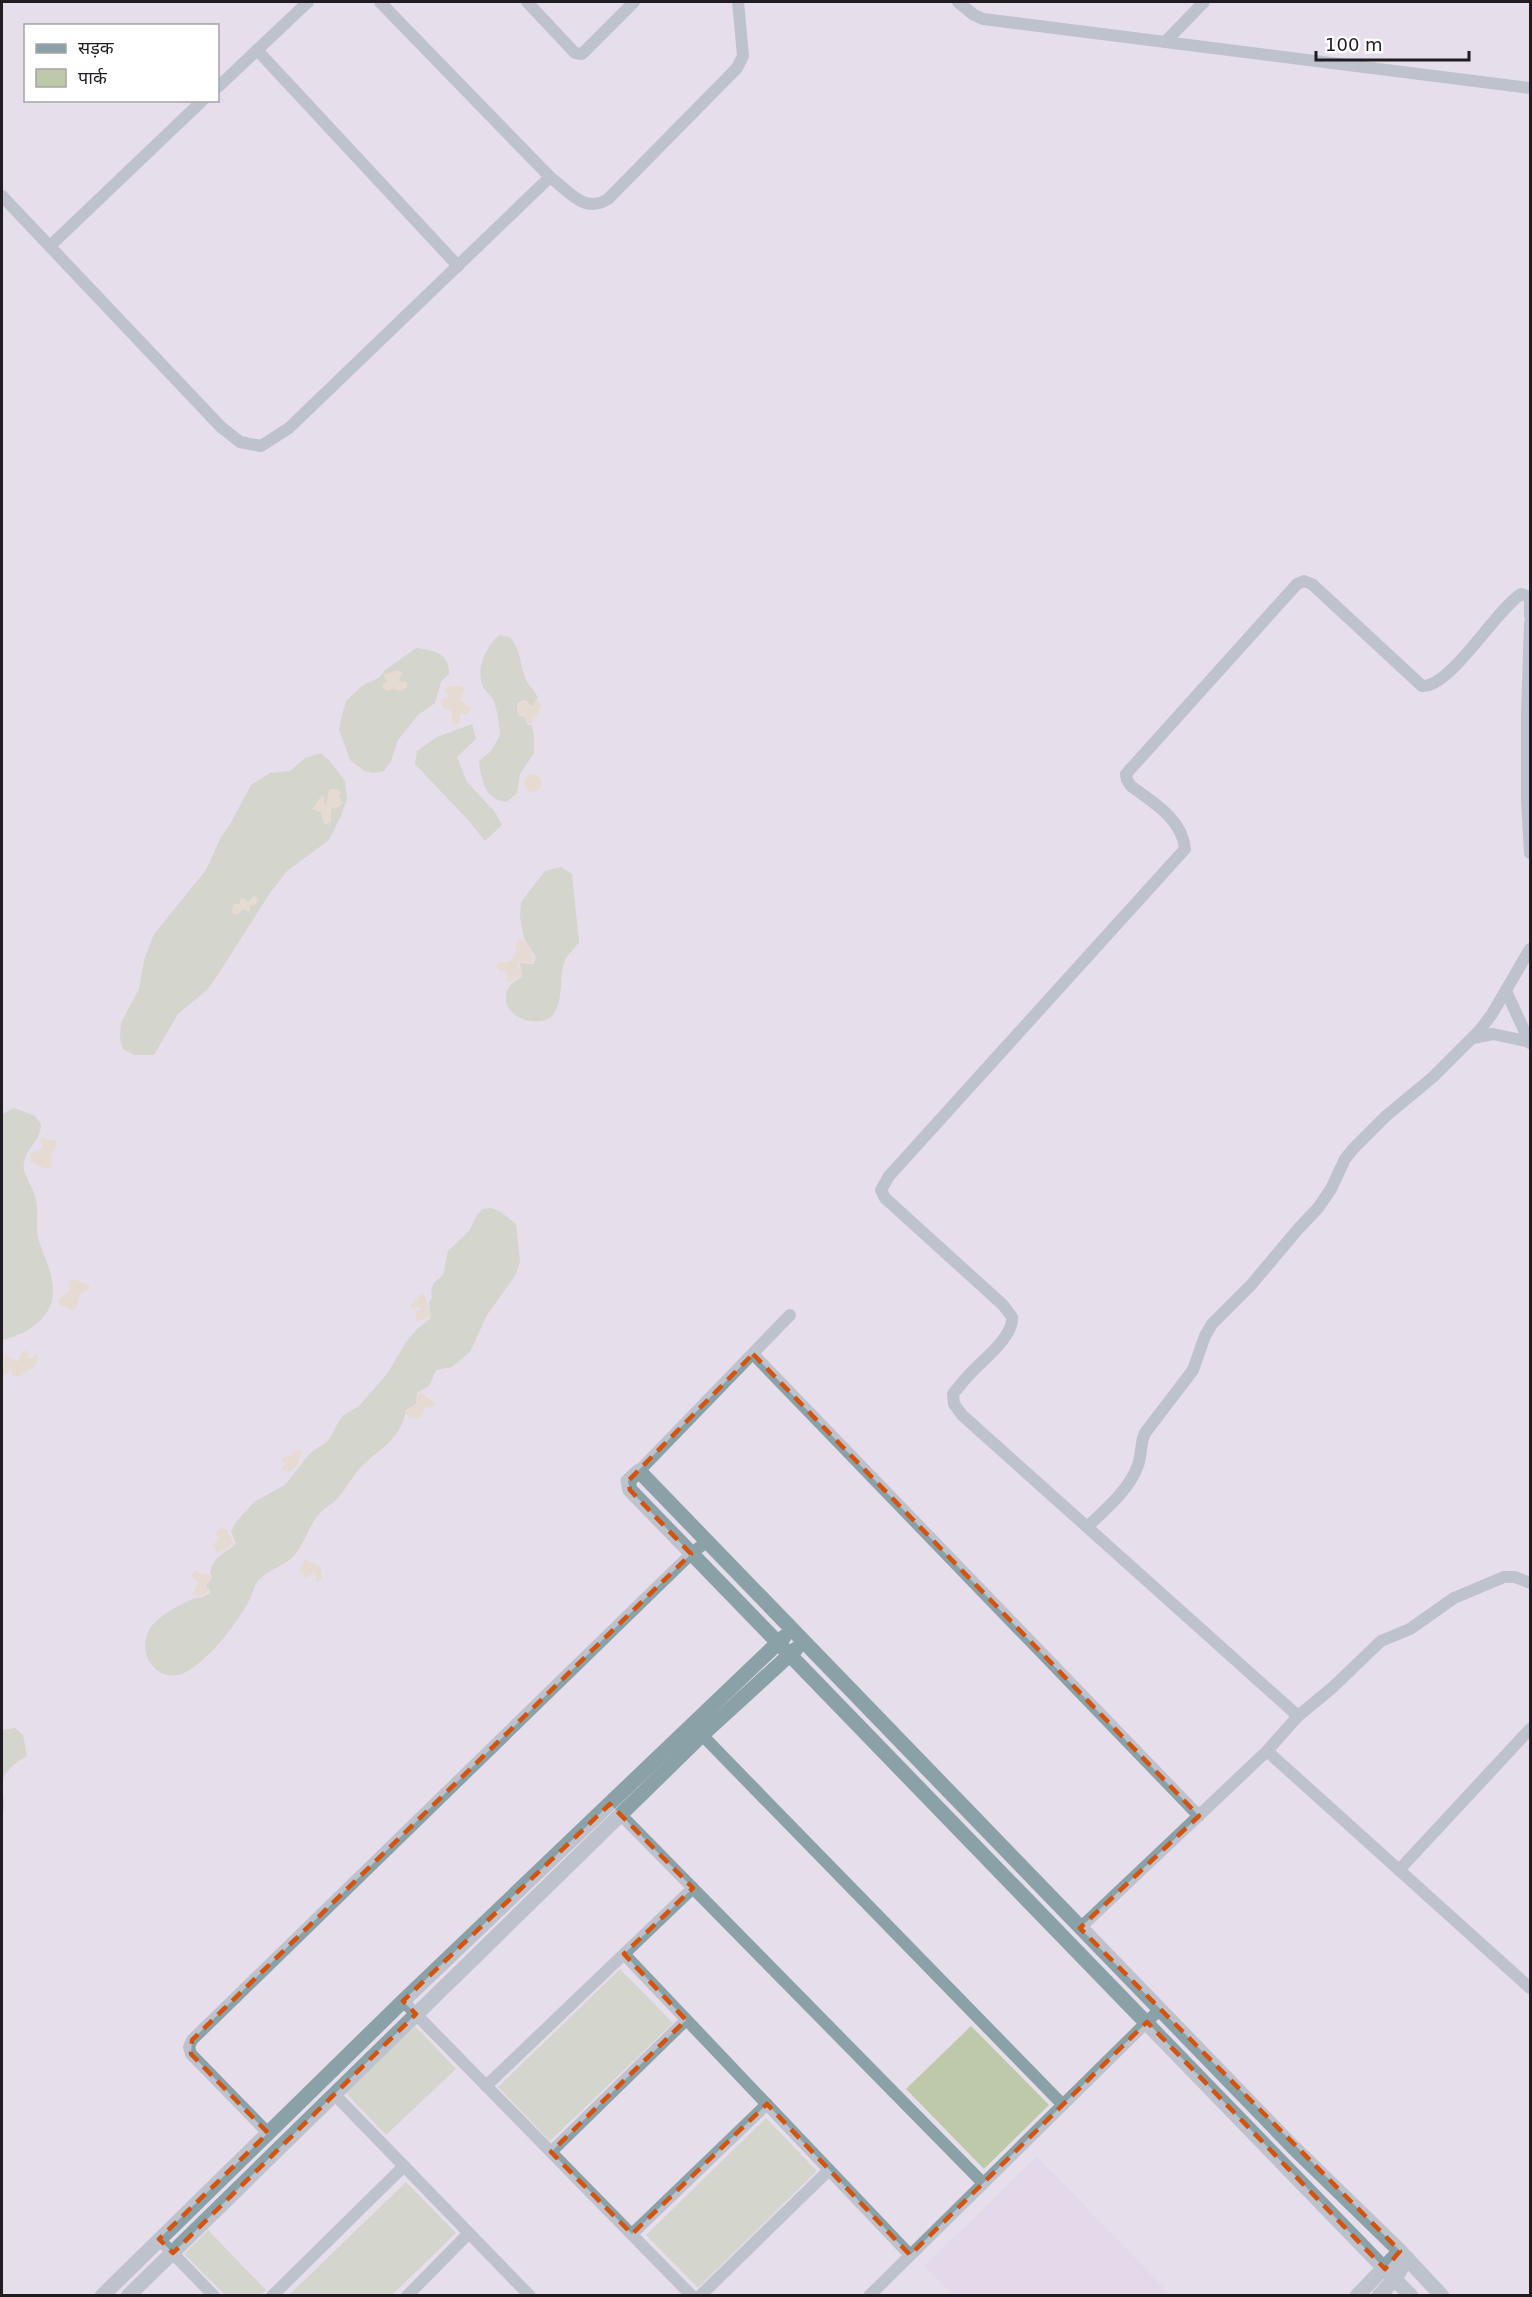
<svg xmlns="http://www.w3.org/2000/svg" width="1532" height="2297" font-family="'DejaVu Sans','Noto Sans Devanagari',sans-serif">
<rect width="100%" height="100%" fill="#e7deeb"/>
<polygon fill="#e1d3e8" points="1037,2156 1171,2295 953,2295 924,2266"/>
<g fill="#bdc9a9">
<path d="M499,635L510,637C523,653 519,668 528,683C531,689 536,691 538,699H536L533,707L525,700L518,703L517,711L519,716H524L527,724L532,726L534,735V753L520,774L517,793L507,802C485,800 481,780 479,761L491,751L500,735C499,724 498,712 494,702C492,696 486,692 483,687C475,668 486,647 499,635Z"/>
<path d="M416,648C433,650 450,653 449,674L441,682L435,703L418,715L398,740L391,761L384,771L373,773L364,771L350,760L339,730L342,715L346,701L362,686L380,677L385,670Z"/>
<polygon points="472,724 476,739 457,757 467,782 495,812 502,825 485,841 469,821 415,764 417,751 437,737"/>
<polygon points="321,753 330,761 345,781 347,799 341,816 329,840 287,871 270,893 219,973 207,990 178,1014 154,1055 134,1055 123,1049 120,1039 121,1023 139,989 144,960 154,934 206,870 221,837 230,824 251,785 270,773 290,771 305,758"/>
<path d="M561,867L572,874L579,942C575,948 568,954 565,960C557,975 568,1016 542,1021C510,1026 490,992 522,977L520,963L533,964L536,957L524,939L520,916L521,902L545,871Z"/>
<path d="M14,1108L35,1116L41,1124C41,1143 21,1151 24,1170C26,1177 34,1190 36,1200C39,1213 35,1229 39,1241C43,1254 50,1267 52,1281C59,1314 30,1334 2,1340V1114Z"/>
<path d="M491,1208L501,1212L516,1224L520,1262L515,1276L487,1315L470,1352L452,1367L436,1370L429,1386L417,1393L416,1404L406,1410C400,1444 375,1449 356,1473C350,1481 344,1491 337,1499C333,1504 325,1507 320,1513C309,1525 306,1540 297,1552C287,1566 271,1568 260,1579C254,1584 252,1596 248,1603C233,1628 212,1656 188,1671C162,1687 135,1658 149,1630C156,1617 180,1604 193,1599C199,1597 204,1598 210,1593V1590L206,1586L212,1577L210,1573C213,1556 224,1554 236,1544L231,1531L236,1522L254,1502L285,1485L310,1453L328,1441L342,1416L359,1406L387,1374L406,1342L417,1329L431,1318L429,1303L432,1297L431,1290L434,1283L443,1275L448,1251L469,1231L477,1215L483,1209Z"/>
<path d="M15,1728L23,1735L27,1756C17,1761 3,1772 2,1785C2,1796 7,1803 2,1814V1730Z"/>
<polygon points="620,1969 673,2023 550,2141 498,2087"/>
<polygon points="415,2026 456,2069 386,2135 346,2093"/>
<polygon points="971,2026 1049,2105 984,2169 906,2089"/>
<polygon points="766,2118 817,2171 698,2288 646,2235"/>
<polygon points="406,2182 456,2233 392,2295 289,2295"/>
<polygon points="208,2230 266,2290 261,2295 225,2295 184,2254"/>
</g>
<g fill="#e2d8b3">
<polygon points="398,670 403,673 398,681 407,682 407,687 401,691 394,689 386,691 382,686 387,681 383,675"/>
<polygon points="450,686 462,686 464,690 460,700 471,708 467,714 460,714 460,723 455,724 452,722 451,711 442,707 440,701 443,699 450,698 445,692 446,688"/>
<polygon points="536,700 538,700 542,707 538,711 539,715 532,718 532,724 527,723 524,715 519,716 517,711 520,702 525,701 533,707"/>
<circle cx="533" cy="783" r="9"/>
<polygon points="332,789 337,789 341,792 339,796 342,803 339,807 331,809 331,822 327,824 324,824 321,812 312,809 322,795 324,797 324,804 326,805 329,790"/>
<polygon points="254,895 258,900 255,905 250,906 250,912 243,909 237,915 232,912 233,904 240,904 240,899 243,898 248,902"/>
<path d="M520,939C525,941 534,953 534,959L532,963L519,962L518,966L522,973L521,978L516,977L510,983L506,980L508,973L505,970L500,971L496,968L498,962H509L515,955L517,941Z"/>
<polygon points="43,1137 49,1140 55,1139 57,1143 53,1152 50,1152 52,1163 49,1170 30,1162 31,1152 40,1150 42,1146 40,1139"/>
<polygon points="73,1279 89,1285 89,1290 80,1293 76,1308 73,1311 59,1304 58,1299 70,1290 68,1283"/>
<polygon points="423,1292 431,1315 431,1318 427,1317 420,1321 416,1321 416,1311 421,1309 419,1306 414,1310 409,1306"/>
<polygon points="23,1351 27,1351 30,1354 27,1357 30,1359 36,1354 39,1358 33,1369 28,1370 21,1376 13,1377 11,1369 7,1374 2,1376 5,1355 17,1362"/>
<polygon points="421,1393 435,1403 432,1407 424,1408 421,1418 410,1419 406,1414 406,1411 416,1405 418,1394"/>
<polygon points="294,1449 302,1451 297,1466 291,1471 283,1471 281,1468 286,1464 281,1462 281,1460 285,1456 291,1456"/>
<polygon points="220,1528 227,1529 234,1544 218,1553 215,1550 213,1544 219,1539 216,1533"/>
<polygon points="304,1559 320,1566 322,1580 316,1582 316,1576 313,1573 305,1579 304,1573 299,1572"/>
<polygon points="194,1570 202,1575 206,1573 212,1576 205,1585 210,1590 200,1597 192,1594 198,1582 191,1576"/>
</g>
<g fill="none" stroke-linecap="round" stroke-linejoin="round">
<g stroke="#8ba1a8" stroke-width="12">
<polyline points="380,2 550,177"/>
<polyline points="527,2 575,53 582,54 634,2"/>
<polyline points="958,2 974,15 983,19 1530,88"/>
<polyline points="1165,42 1204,2"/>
<polyline points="257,50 458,266"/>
<polyline points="218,87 308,2"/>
<path d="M2,196L221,427L240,442L261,446L289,428L550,177C570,192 584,214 608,199L737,68L743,56L738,2"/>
<polyline points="50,246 203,100"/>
<polyline points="1530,603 1530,616"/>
<polyline points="1530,623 1527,712 1527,801 1530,853"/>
<polyline points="1506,991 1530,1043"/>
<polyline points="1473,1038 1493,1034 1530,1042"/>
<polyline points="753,1354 1199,1816"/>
<polyline points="639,1471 790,1315"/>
<path d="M1087,1527C1105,1510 1130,1489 1138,1465C1142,1454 1140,1443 1145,1433L1193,1370L1205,1336L1212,1324L1251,1285L1299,1228L1318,1208L1331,1189L1345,1159L1353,1149L1386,1116L1433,1077L1480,1030L1492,1014L1530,949"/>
<polyline points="1298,1716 1332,1688 1381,1641 1410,1629 1454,1598 1504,1577 1515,1577 1530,1583"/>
<polyline points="702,1735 1063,2105"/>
<polyline points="1267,1751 1530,1988"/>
<polyline points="621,1815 983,2183"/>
<polyline points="1399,1870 1530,1729"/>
<path d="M1080,1928L1267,1751L1298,1716L962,1415L954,1404L953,1394C958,1388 963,1381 969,1375C981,1361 1014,1337 1012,1317L1003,1305L885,1198L881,1190L889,1176L1185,849C1182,819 1154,803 1131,786L1127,780L1126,774L1297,584L1304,581L1312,584L1422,686C1450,688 1495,611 1521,594L1530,597"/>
<polyline points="624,1954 910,2255"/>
<polyline points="403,2001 692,2296"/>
<polyline points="486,2086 693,1888"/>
<polyline points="334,2094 530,2296"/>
<polyline points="268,2133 191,2054 189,2047 192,2040 691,1554 706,1542"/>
<polyline points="551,2152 686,2020"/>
<polyline points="632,2234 767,2104"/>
<polyline points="159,2239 214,2296"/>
<polyline points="272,2296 404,2166"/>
<polyline points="407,2296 469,2233"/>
<polyline points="700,2296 829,2170"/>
<polyline points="869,2296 1159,2010"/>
</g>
<g stroke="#8ba1a8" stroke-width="15">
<polyline points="102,2296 403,2001 784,1637"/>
<polyline points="128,2296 702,1735 796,1649"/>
<polyline points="1357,2296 1400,2251"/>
<polyline points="1379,2296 1395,2279 1407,2258"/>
<polyline points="1411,2296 630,1490 628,1481 639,1471 1293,2147 1400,2251 1442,2296"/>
</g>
</g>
<path d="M0 0H1532V2297H0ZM753,1354L1199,1816L1080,1928L1400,2251L1385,2269L1147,2022L910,2255L767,2104L632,2234L551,2152L686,2020L624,1954L693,1888L610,1804L403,2001L416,2014L173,2253L159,2239L268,2133L191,2054L192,2040L691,1554L630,1490L628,1481Z" fill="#e7deeb" fill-opacity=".55" fill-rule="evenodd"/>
<path fill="none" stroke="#d4530e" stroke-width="4.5" stroke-dasharray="12 8" stroke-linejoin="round" d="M753,1354L1199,1816L1080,1928L1400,2251L1385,2269L1147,2022L910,2255L767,2104L632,2234L551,2152L686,2020L624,1954L693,1888L610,1804L403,2001L416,2014L173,2253L159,2239L268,2133L191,2054L192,2040L691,1554L630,1490L628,1481Z"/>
<rect width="1532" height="2297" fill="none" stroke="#201c21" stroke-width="6"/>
<rect x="24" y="24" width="195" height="78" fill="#ffffff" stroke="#a6a4a6" stroke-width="1.5"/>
<rect x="36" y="44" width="30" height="9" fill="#8ba1a8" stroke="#a6a4a6" stroke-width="1.5"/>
<text x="78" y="54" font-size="18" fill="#201c21">सड़क</text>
<rect x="36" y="69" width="30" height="18" fill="#bdc9a9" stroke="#a6a4a6" stroke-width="1.5"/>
<text x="78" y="84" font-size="18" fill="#201c21">पार्क</text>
<path d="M1316 51v9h153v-9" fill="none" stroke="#201c21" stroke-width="3"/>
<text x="1325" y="51" font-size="18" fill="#201c21" stroke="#ffffff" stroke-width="4.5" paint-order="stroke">100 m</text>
</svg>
